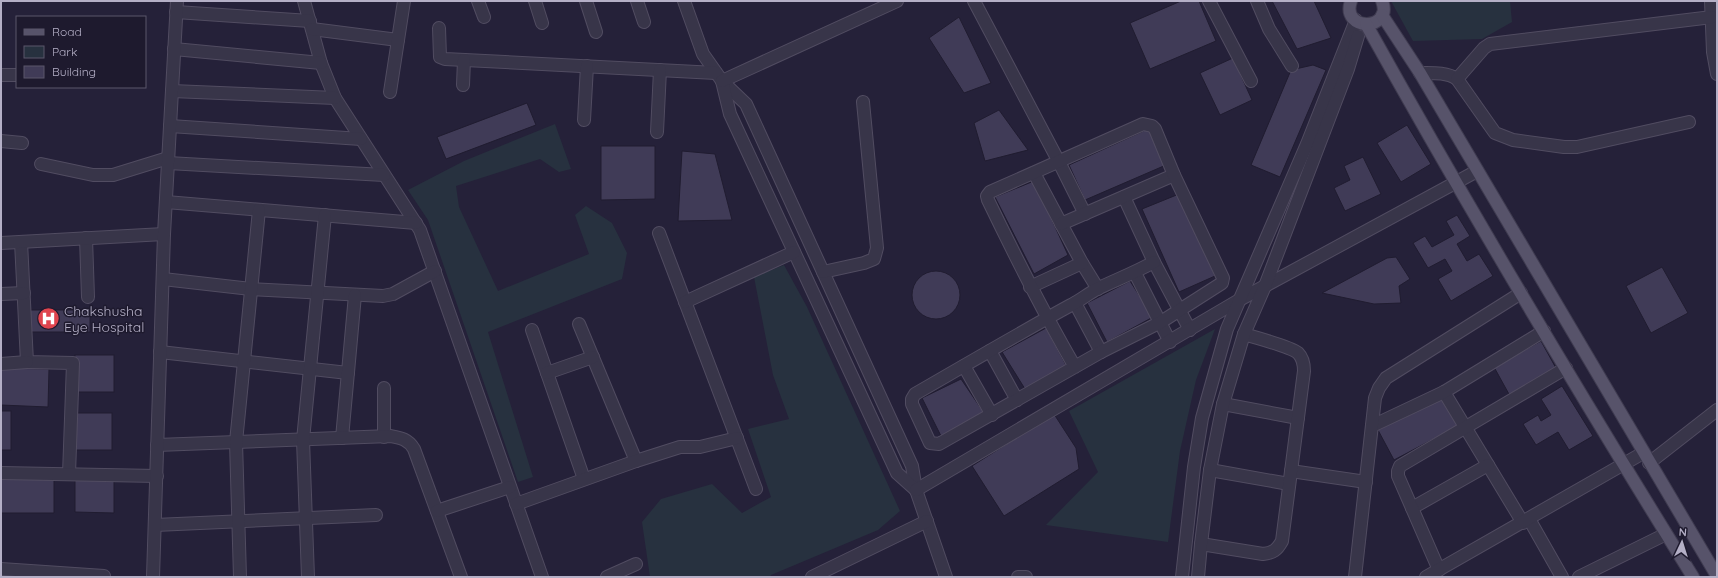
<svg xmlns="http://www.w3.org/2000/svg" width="1718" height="578" font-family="Quicksand,sans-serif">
<rect width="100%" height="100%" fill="#252139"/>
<g fill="#27313f">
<polygon points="1391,1 1510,1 1512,22 1482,39 1413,41"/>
<polygon points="555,124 571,169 559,172 540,159 456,186 459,207 498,291 589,254 575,215 586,206 612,223 627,253 622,279 488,332 533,477 518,482 428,220 408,190 464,161"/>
<polygon points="784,265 807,307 900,511 878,530 771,575 770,577 650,577 642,522 661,499 712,484 742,513 771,497 748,429 789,419 773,375 754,277"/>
<polygon points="1215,329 1196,380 1180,451 1168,542 1046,525 1098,472 1069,411"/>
</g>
<g fill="#403b57" stroke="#201c30">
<polygon points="1181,1 1199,1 1216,41 1150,69 1130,23"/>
<polygon points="1272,1 1314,1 1331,38 1297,49"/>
<polygon points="959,17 991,83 964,93 929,38"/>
<polygon points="1233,58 1252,100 1220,115 1200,73"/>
<polygon points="1313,65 1326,70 1280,177 1251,165 1291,70"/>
<polygon points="527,103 536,125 446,159 437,137"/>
<polygon points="999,110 1028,150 985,161 974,123"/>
<polygon points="1407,125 1431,164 1401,182 1377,143"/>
<polygon points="1150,128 1166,165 1085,200 1069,165"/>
<polygon points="601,146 655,146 655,199 601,200"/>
<polygon points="682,151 715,154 732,220 678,221"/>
<polygon points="1363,157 1381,194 1345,211 1334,188 1350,180 1344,166"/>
<polygon points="1034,181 1068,255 1034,274 995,197"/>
<polygon points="1179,194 1215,276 1179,292 1142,209"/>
<polygon points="1457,215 1470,236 1457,244 1467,261 1479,254 1493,276 1451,301 1438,279 1452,271 1445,259 1428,268 1413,243 1425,236 1432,247 1454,235 1446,221"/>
<polygon points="1396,257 1410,279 1399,286 1401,303 1374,304 1322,293 1387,258"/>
<polygon points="1662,267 1688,313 1651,333 1626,286"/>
<circle cx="936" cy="295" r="24"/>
<polygon points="1130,281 1153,317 1107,342 1087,303"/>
<rect x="30" y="310" width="60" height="22"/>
<polygon points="1046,328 1067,367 1025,389 1002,352"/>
<polygon points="1541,341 1557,370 1510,396 1494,367"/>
<rect x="75" y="355" width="39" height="37"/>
<polygon points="1,368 49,369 48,407 1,405"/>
<polygon points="961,379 984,413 941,436 922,398"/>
<polygon points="1562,386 1593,436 1569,450 1558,432 1536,445 1523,424 1538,415 1541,421 1551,415 1541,399"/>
<polygon points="1442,396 1458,426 1394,460 1378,430"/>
<rect x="1" y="411" width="10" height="39"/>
<rect x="73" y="413" width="39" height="37"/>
<polygon points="1054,414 1076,448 1079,469 1004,516 972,466"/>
<polygon points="75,475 114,476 114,513 75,512"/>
<polygon points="1,476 54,477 54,513 1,513"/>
</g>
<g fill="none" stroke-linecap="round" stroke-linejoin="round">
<defs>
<g id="minor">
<polyline points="304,1 321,63 335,98 420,230 542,577"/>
<polyline points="478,1 484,17"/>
<polyline points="535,1 542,23"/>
<polyline points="586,1 596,32"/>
<polyline points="637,1 644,22"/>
<polyline points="684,1 703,54 722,81 746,104 912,466 916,490 946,577"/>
<polyline points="974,1 1059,162 1085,214"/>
<polyline points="1209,1 1251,81"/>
<polyline points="1257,1 1269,29 1292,66"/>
<polyline points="1711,1 1713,52 1717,74"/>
<polyline points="176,12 310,21"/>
<polyline points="439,28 440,57 445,59 716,73"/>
<polyline points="312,29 398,40"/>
<polyline points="174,49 321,63"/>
<path d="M1420,73C1432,73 1447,72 1457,79L1495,133L1513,140L1564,147H1577L1689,122"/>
<polyline points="1,75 17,75"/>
<polyline points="1457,79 1484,48 1490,44 1712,17"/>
<polyline points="722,81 730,114 897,473 916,490"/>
<polyline points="722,81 897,1"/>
<polyline points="463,85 464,60"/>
<polyline points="172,91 335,98"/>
<polyline points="390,92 404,1"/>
<polyline points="584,120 587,66"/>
<polyline points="170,126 361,139"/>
<polyline points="657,132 660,70"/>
<polyline points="1,141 22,143"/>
<polyline points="168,163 384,175"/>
<polyline points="41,164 93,175 113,175 168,158"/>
<polyline points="1034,173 1082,263 1098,289"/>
<polyline points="1124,197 1154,262 1190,330"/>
<polyline points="166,202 416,223"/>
<polyline points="1061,224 1174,175"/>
<polyline points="659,233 756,489"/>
<polyline points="86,238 88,297"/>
<polyline points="21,242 27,362 73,363 69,474"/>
<polyline points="1,243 164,234"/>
<polyline points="823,272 864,263 874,259 877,248 863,102"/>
<polyline points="1135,273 1170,342"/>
<polyline points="163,279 251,289 383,296 393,294 435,271"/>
<polyline points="1030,287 1082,263"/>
<polyline points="1,294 24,293"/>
<polyline points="685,302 794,252"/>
<polyline points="1075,303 1101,352"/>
<polyline points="579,324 636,461"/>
<polyline points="532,330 584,479"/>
<polyline points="990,351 1017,400"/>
<polyline points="160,352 348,373"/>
<polyline points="1,364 27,362"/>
<polyline points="964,366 992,415"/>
<path d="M1075,367C1043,312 1015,256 988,200L987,196L990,192L1143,124L1152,126L1155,129L1174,175L1223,278L1222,283L1161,322L1101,352L939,444L930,443L912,404V399L915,394C967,364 1018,334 1071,305C1081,300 1089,293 1099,288C1118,279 1136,272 1154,262"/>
<polyline points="547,373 593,357"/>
<polyline points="1444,392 1523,523"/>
<polyline points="1223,404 1298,418"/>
<polyline points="1372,426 1444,392 1544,331"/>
<polyline points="384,437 384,388"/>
<polyline points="342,438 355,295"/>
<path d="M157,445L390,436C401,438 408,439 414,449L461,577"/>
<polyline points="1649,463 1717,410"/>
<polyline points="1210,470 1289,484"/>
<polyline points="1291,471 1366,482"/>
<polyline points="1,473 157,476"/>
<polyline points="916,490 1241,299 1477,171"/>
<polyline points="516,504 636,461 680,447 700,447 737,438"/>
<polyline points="1412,508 1488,465"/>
<polyline points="437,511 510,487"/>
<polyline points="1529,519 1562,577"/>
<polyline points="155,525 376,515"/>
<path d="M1201,544L1263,554C1273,553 1277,550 1282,541L1304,371C1304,364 1303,358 1298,353C1289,346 1256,338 1244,334"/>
<polyline points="1,569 104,576"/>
<polyline points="1439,570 1398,476 1398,471 1400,466 1566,368"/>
<polyline points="153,577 164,234 177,1"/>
<polyline points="240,577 236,442 259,210"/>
<polyline points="308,577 303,440 325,215"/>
<polyline points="607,577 636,564"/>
<polyline points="812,577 927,521"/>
<polyline points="1018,577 1026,577"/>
<polyline points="1182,577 1194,467 1202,418 1227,329 1307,144 1356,20"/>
<polyline points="1198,577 1201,544 1210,470 1223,404 1244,334 1265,286 1348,69 1358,36"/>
<polyline points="1355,577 1375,398 1379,388 1386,378 1521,293"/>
<polyline points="1426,577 1643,453"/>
<polyline points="1579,577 1666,534"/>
</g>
<g id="major">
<path d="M1351,1C1340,32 1394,31 1382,1"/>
<polyline points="1382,15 1420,73 1717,576"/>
<path d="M1366,24C1470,211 1580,395 1693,577"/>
</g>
</defs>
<use href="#minor" stroke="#514c61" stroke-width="14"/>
<use href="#major" stroke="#3f3b50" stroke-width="14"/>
<use href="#minor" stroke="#383549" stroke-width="12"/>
<use href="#major" stroke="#57536a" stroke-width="12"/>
</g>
<defs>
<symbol id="hospital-disc" viewBox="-11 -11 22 22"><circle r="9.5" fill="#e0444e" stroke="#1e1a2e"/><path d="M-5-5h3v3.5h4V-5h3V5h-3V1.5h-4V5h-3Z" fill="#fff"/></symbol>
</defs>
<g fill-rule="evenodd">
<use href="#hospital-disc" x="36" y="306" width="25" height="25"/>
</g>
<g text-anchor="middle" stroke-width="3" stroke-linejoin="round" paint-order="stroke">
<g font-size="14" fill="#b4afc6" stroke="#1e1a2e" text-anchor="start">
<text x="64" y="316">Chakshusha<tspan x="64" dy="16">Eye Hospital</tspan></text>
</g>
</g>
<rect width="1718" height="578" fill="none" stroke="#b4afc6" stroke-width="4"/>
<rect x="16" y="16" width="130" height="72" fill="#1e1a2e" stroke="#5a566b"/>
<rect x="24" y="29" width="20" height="6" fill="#57536a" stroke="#5a566b"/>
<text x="52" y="36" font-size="12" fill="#b4afc6">Road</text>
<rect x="24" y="46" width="20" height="12" fill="#27313f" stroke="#5a566b"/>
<text x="52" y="56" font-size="12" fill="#b4afc6">Park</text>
<rect x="24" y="66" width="20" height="12" fill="#403b57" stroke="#5a566b"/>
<text x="52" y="76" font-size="12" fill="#b4afc6">Building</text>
<g transform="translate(1682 542) rotate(4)" stroke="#1e1a2e" stroke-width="3" paint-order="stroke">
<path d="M0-3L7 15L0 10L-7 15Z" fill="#b4afc6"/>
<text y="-6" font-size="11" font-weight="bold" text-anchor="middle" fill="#b4afc6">N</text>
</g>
</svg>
